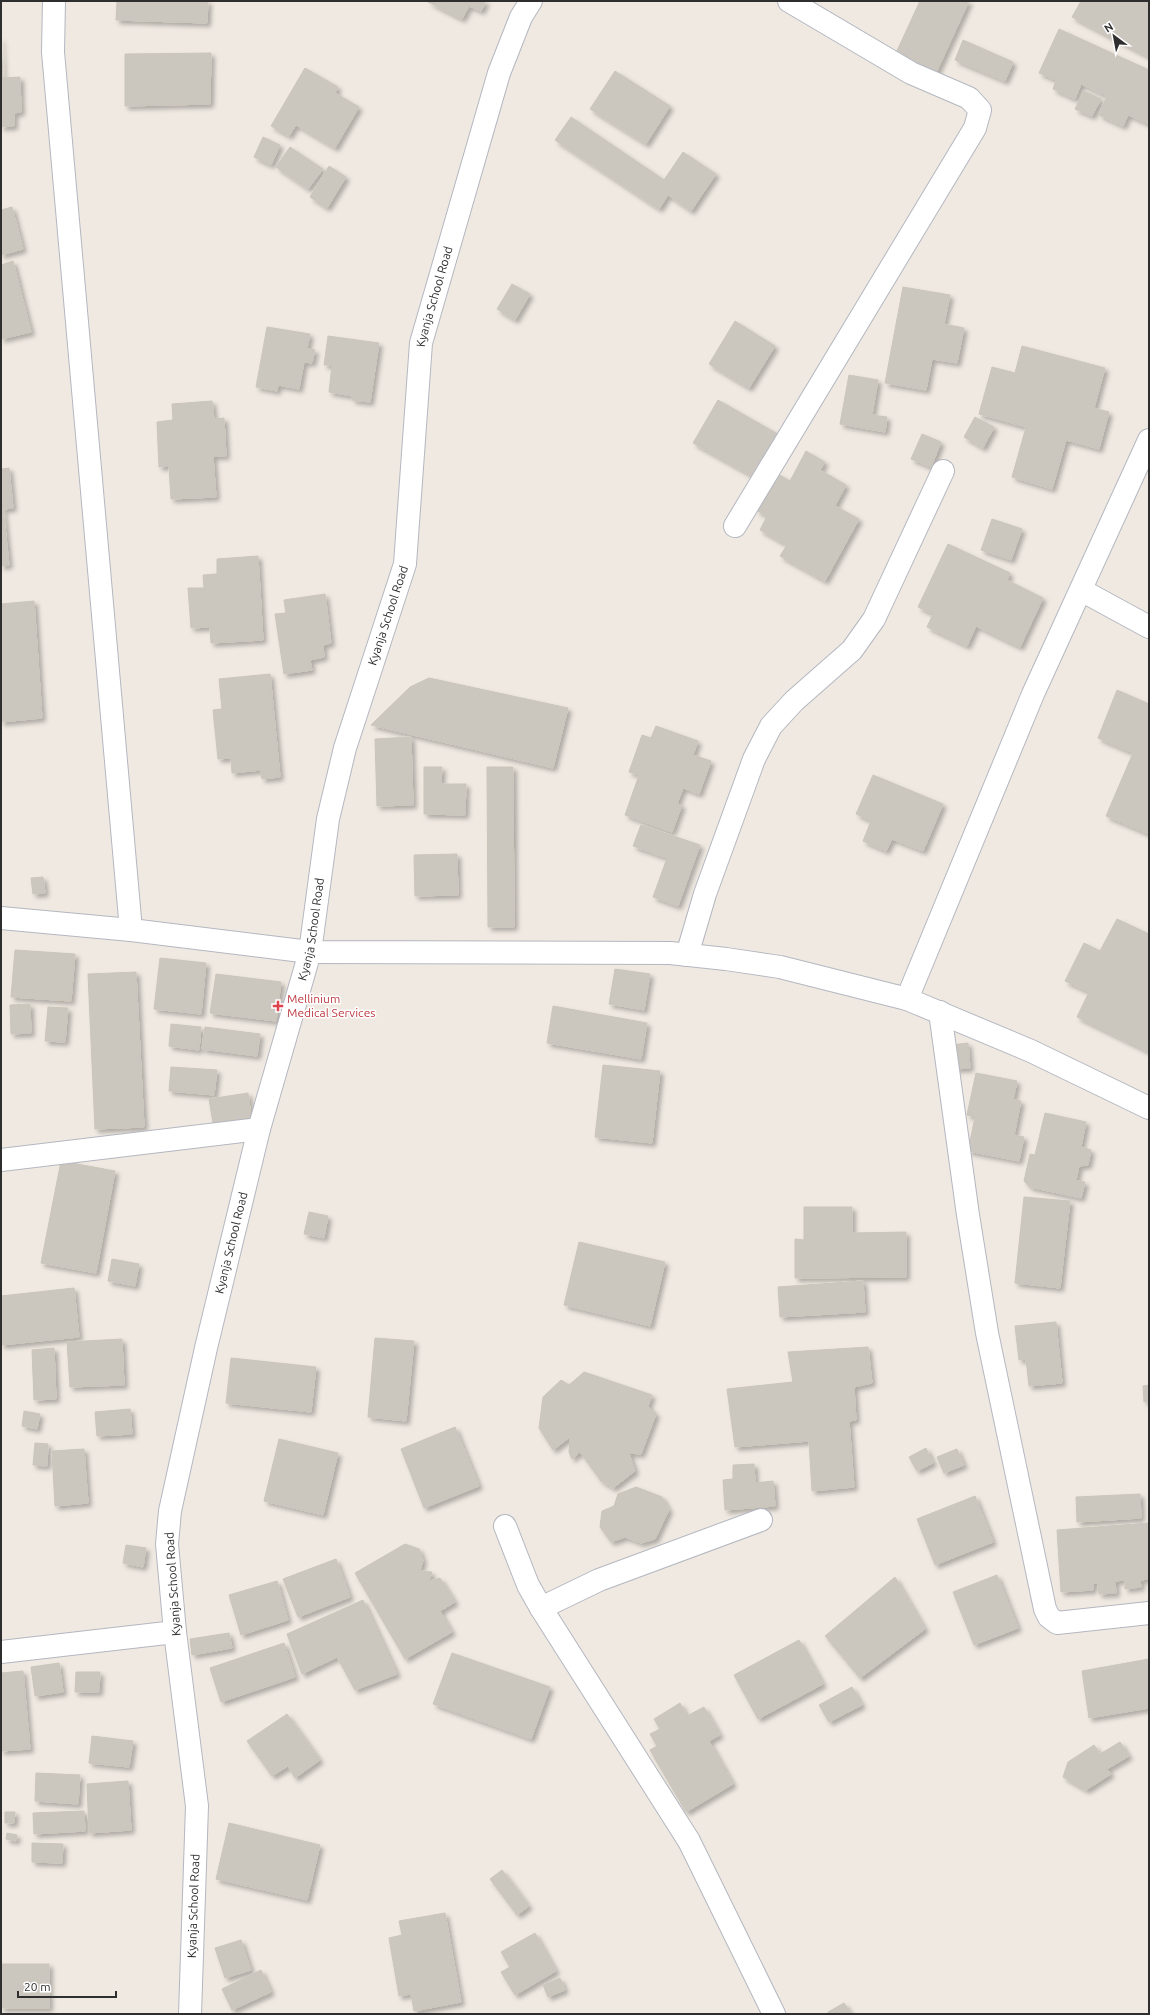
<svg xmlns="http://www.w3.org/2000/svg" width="1150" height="2015" font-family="Ubuntu,sans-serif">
<defs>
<filter id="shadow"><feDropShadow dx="3.5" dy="3.5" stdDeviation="2" flood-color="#0004"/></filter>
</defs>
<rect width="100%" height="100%" fill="#efe9e1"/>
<g fill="#cbc7bf" stroke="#cbc5ba" filter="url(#shadow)">
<polygon points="117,1 208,1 207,23 116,20"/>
<polygon points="486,1 481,11 469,6 462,19 428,2"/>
<polygon points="920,1 969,1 936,73 895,55"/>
<polygon points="1081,1 1149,1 1149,57 1072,17"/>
<polygon points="1059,29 1149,70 1149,124 1128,115 1123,126 1099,115 1107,96 1081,84 1075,99 1053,89 1056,80 1039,73"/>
<polygon points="1,38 3,78 20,77 21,112 14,113 14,126 1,127"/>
<polygon points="963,40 1013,62 1005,81 955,60"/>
<polygon points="211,53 210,104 125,106 125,54"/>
<polygon points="305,68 338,87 335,93 359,107 335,148 296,125 289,136 271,126"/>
<polygon points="615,71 670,106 646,144 590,109"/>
<polygon points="1084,91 1101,99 1092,116 1075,109"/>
<polygon points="571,117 664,180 683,152 716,174 691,211 668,195 659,209 555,140"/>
<polygon points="263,137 280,145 271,165 254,157"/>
<polygon points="290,147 323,169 308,189 276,167"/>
<polygon points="329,166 346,177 327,208 310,197"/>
<polygon points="12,207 23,249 1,255 1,210"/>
<polygon points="13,261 31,332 1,339 1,265"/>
<polygon points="512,284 530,294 515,320 497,309"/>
<polygon points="903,287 950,295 944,324 964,328 957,363 932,359 926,390 885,383"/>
<polygon points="735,321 775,346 749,388 709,364"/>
<polygon points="267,327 310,334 307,349 315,350 312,363 304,362 299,389 278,385 277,391 256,387"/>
<polygon points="328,336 379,343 370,402 352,400 353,396 329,392 332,365 324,365"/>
<polygon points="1022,346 1105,368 1094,408 1109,412 1099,449 1066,440 1052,489 1012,477 1026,427 979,414 992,367 1015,373"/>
<polygon points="849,375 878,380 872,415 887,417 885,432 840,424"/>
<polygon points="718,400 783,437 758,479 693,443"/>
<polygon points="212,401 214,419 224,418 226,456 213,456 216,497 171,499 169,466 159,467 157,422 173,420 172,404"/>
<polygon points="975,417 994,427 983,448 964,437"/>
<polygon points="922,434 941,442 931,467 911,459"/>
<polygon points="806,451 825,462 820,470 846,485 835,506 859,519 825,581 780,556 787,545 760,530 767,516 756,510 776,473 790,481"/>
<polygon points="9,468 13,508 3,509 9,565 1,566 1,469"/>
<polygon points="992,519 1022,529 1011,560 981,550"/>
<polygon points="948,544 1010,573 1007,580 1043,598 1020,647 976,626 967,646 927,627 933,614 918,607"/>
<polygon points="258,556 263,640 211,643 210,627 191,628 188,588 204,588 203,575 217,574 217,559"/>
<polygon points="325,594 331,643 323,645 324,657 310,660 312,670 284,674 275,614 286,613 284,600"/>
<polygon points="34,601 42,718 1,722 1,604"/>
<polygon points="270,674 280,777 262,779 261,770 232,773 231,758 218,759 213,710 222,709 219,679"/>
<polygon points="429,678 568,708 553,768 371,725 410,687"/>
<polygon points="1117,690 1149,704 1149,834 1106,816 1133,753 1098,738"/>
<polygon points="656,726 698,741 693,755 711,761 699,794 683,788 677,804 682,805 672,832 625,815 639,775 629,772 642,735 651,738"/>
<polygon points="411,737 413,805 377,806 375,739"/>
<polygon points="424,767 442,767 441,784 466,784 465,815 424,814"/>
<polygon points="487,767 513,767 514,927 488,927"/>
<polygon points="873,775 943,804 923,851 892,839 886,851 863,841 871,821 856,814"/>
<polygon points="641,825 700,845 678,906 653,897 667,858 633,846"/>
<polygon points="457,854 458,895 415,896 414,855"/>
<polygon points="43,877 45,893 33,894 31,878"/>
<polygon points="1117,919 1149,934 1149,1052 1077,1017 1089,992 1065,981 1084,943 1100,951"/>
<polygon points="15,950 75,954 71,1001 11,997"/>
<polygon points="160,958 206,963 201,1014 154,1009"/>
<polygon points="615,969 650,974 644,1010 609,1004"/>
<polygon points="136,972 144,1127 95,1129 88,974"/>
<polygon points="216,974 281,982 276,1021 210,1013"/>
<polygon points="30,1004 31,1033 11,1034 10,1005"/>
<polygon points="553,1006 647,1023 641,1059 547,1043"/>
<polygon points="48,1007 68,1008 65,1042 45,1041"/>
<polygon points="171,1024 201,1027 199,1050 169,1046"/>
<polygon points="205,1027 260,1034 257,1056 202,1049"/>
<polygon points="968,1043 970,1068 954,1069 952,1045"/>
<polygon points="603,1065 660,1071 652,1143 595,1137"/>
<polygon points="171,1067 217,1070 214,1095 169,1091"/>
<polygon points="976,1073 1017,1081 1013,1100 1021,1101 1014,1135 1024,1137 1019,1161 968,1151 975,1117 967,1115"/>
<polygon points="248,1093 251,1117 213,1123 209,1099"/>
<polygon points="1045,1113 1086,1122 1081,1147 1091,1150 1088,1165 1079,1166 1076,1181 1085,1182 1081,1198 1030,1187 1024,1181 1030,1154 1035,1155"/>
<polygon points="61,1161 115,1171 96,1273 41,1263"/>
<polygon points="1024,1197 1070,1201 1060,1288 1015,1283"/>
<polygon points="804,1207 852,1207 852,1233 906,1232 906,1277 795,1278 795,1239 804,1240"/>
<polygon points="309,1212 328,1216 324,1238 304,1234"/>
<polygon points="579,1242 665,1262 650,1326 564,1305"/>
<polygon points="112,1259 139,1264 135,1286 108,1281"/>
<polygon points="863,1281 865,1312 780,1317 778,1287"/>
<polygon points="74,1288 79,1337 1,1345 1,1296"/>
<polygon points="1056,1322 1062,1383 1029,1386 1026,1359 1019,1360 1015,1326"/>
<polygon points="375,1338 414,1341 406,1421 368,1417"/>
<polygon points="122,1339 124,1385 70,1387 67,1342"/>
<polygon points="868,1347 872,1383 854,1387 856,1420 849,1421 854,1487 812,1491 809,1441 735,1447 727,1389 793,1382 788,1352"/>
<polygon points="54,1348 56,1399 34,1400 32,1350"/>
<polygon points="231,1358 316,1367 311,1412 226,1403"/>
<polygon points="584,1372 652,1395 648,1406 656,1414 641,1454 629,1453 635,1471 613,1488 601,1481 580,1452 572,1459 569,1452 570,1437 553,1450 539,1428 543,1397 561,1380 569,1385"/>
<polygon points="1149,1385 1149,1401 1144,1402 1143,1386"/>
<polygon points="130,1409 132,1434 97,1436 95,1412"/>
<polygon points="24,1411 40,1414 37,1429 22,1426"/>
<polygon points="455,1427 479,1486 424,1508 401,1449"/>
<polygon points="279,1439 338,1453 323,1515 264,1501"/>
<polygon points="35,1443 48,1444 47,1466 33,1465"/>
<polygon points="926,1448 933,1463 917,1471 909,1457"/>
<polygon points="84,1449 88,1503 55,1506 52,1451"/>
<polygon points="957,1449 964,1465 944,1473 937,1457"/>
<polygon points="754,1464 755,1483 773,1481 775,1506 725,1510 723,1480 733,1479 733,1465"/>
<polygon points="636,1487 662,1497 669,1510 655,1539 641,1543 625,1537 611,1542 600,1527 602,1511 614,1506 618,1494"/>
<polygon points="1140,1494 1141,1518 1077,1522 1076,1497"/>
<polygon points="975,1496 993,1542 935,1565 917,1519"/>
<polygon points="1149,1523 1149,1579 1140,1580 1141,1587 1125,1589 1125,1580 1115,1581 1116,1593 1099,1594 1098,1583 1093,1583 1093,1590 1061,1592 1057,1530"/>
<polygon points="405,1544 419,1549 423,1560 420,1571 432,1572 429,1581 440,1578 455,1602 440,1611 452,1632 405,1659 355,1573"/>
<polygon points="126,1545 146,1548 143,1567 123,1563"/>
<polygon points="336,1559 350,1597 298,1617 283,1579"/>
<polygon points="997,1575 1018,1628 974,1645 953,1592"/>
<polygon points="895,1577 925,1629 860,1678 825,1636"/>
<polygon points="277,1581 288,1620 241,1635 229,1595"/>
<polygon points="363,1600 397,1674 355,1690 337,1657 302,1674 287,1634"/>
<polygon points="229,1633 232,1648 192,1655 190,1639"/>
<polygon points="799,1640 823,1684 758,1719 734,1675"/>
<polygon points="284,1643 295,1677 221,1702 210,1668"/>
<polygon points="452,1653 550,1687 531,1739 433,1704"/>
<polygon points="1149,1659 1149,1708 1089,1718 1082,1671"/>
<polygon points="59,1663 63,1692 35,1696 31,1667"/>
<polygon points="23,1671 30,1749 1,1751 1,1673"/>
<polygon points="76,1672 100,1672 99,1692 75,1692"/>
<polygon points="852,1687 862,1705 829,1722 819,1705"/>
<polygon points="680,1703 687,1716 704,1707 720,1735 709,1741 733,1784 686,1812 650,1750 657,1746 650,1734 660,1729 654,1719"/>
<polygon points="287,1714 320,1760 295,1778 288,1766 272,1776 247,1741"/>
<polygon points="92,1736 133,1741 129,1767 89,1763"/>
<polygon points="1120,1742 1129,1756 1107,1769 1111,1774 1086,1790 1063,1777 1068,1762 1094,1745 1100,1754"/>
<polygon points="36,1773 80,1775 78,1804 35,1801"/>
<polygon points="128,1781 131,1830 89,1833 87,1784"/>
<polygon points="84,1811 85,1831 34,1834 33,1813"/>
<polygon points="5,1812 15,1812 14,1823 5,1823"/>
<polygon points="229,1823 320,1845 307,1900 216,1879"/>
<polygon points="7,1833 17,1835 16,1841 6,1839"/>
<polygon points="32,1843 63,1844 62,1863 32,1862"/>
<polygon points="502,1870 529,1906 517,1915 490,1879"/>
<polygon points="445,1913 461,2002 414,2011 411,1994 399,1996 389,1938 402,1935 399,1921"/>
<polygon points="535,1933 556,1971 515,1995 501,1972 510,1967 501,1952"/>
<polygon points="241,1940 251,1970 225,1978 215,1948"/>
<rect x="1" y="1964" width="48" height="44"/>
<polygon points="261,1970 271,1992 232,2010 222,1989"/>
<polygon points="560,1978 565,1990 548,1997 543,1985"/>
<polygon points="844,2003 851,2014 829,2014 828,2012"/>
</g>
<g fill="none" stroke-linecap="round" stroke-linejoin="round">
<defs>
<g id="minor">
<polyline points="54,1 53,52 131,930"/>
<polyline points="735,526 975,128 980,110 969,98 911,73 789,1"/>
<polyline points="1081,590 1149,627"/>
<polyline points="1,918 131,930 310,952 670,953 726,959 780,967 907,999 1031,1051 1149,1108"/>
<polyline points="687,955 705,894 754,759 771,726 794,701 852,650 874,619 943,471"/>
<polyline points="907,999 1033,694 1149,440"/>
<polyline points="940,1012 968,1215 987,1333 1045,1609 1049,1617 1057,1623 1149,1613"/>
<polyline points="1,1160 259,1129"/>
<polyline points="505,1526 528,1585 541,1608 689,1841 774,2014"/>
<polyline points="541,1608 599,1580 761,1520"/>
<polyline points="1,1652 175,1632"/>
<path id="s1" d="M190,2014L197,1806L175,1632L167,1544L170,1511L206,1348L259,1129L310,952L328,819L345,748L405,564L421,343L499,73L521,17L531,1"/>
</g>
</defs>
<use href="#minor" stroke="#b4b7c1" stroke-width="24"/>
<use href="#minor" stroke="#fff" stroke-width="22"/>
</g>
<path fill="#e0444e" stroke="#fff" stroke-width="1.5" d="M276 1000h4v4h4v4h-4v4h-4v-4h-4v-4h4z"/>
<g text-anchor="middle" stroke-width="3" stroke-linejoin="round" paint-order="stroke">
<g font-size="12" fill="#2e2e2e" stroke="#fff">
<text dy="4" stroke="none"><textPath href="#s1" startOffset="1752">Kyanja School Road</textPath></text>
<text dy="4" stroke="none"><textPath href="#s1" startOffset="1428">Kyanja School Road</textPath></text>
<text dy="4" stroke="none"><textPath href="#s1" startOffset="1104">Kyanja School Road</textPath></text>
<text dy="4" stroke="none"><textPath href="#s1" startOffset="780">Kyanja School Road</textPath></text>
<text transform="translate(173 1584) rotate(-94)" y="4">Kyanja School Road</text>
<text dy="4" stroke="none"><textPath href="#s1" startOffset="108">Kyanja School Road</textPath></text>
</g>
<g font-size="12" fill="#be3a42" stroke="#fff" text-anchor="start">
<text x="287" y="1003">Mellinium<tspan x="287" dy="14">Medical Services</tspan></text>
</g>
</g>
<rect width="1150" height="2015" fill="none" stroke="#2e2e2e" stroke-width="4"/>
<g transform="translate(1114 36) rotate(328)" stroke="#ffffff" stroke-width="3" paint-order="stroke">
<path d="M0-3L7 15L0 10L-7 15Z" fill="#2e2e2e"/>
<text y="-6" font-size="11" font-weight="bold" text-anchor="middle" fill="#2e2e2e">N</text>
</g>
<path d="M18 1991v6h98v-6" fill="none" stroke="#2e2e2e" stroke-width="2"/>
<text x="24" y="1991" font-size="12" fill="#2e2e2e" stroke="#ffffff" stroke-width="3" paint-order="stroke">20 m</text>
</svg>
